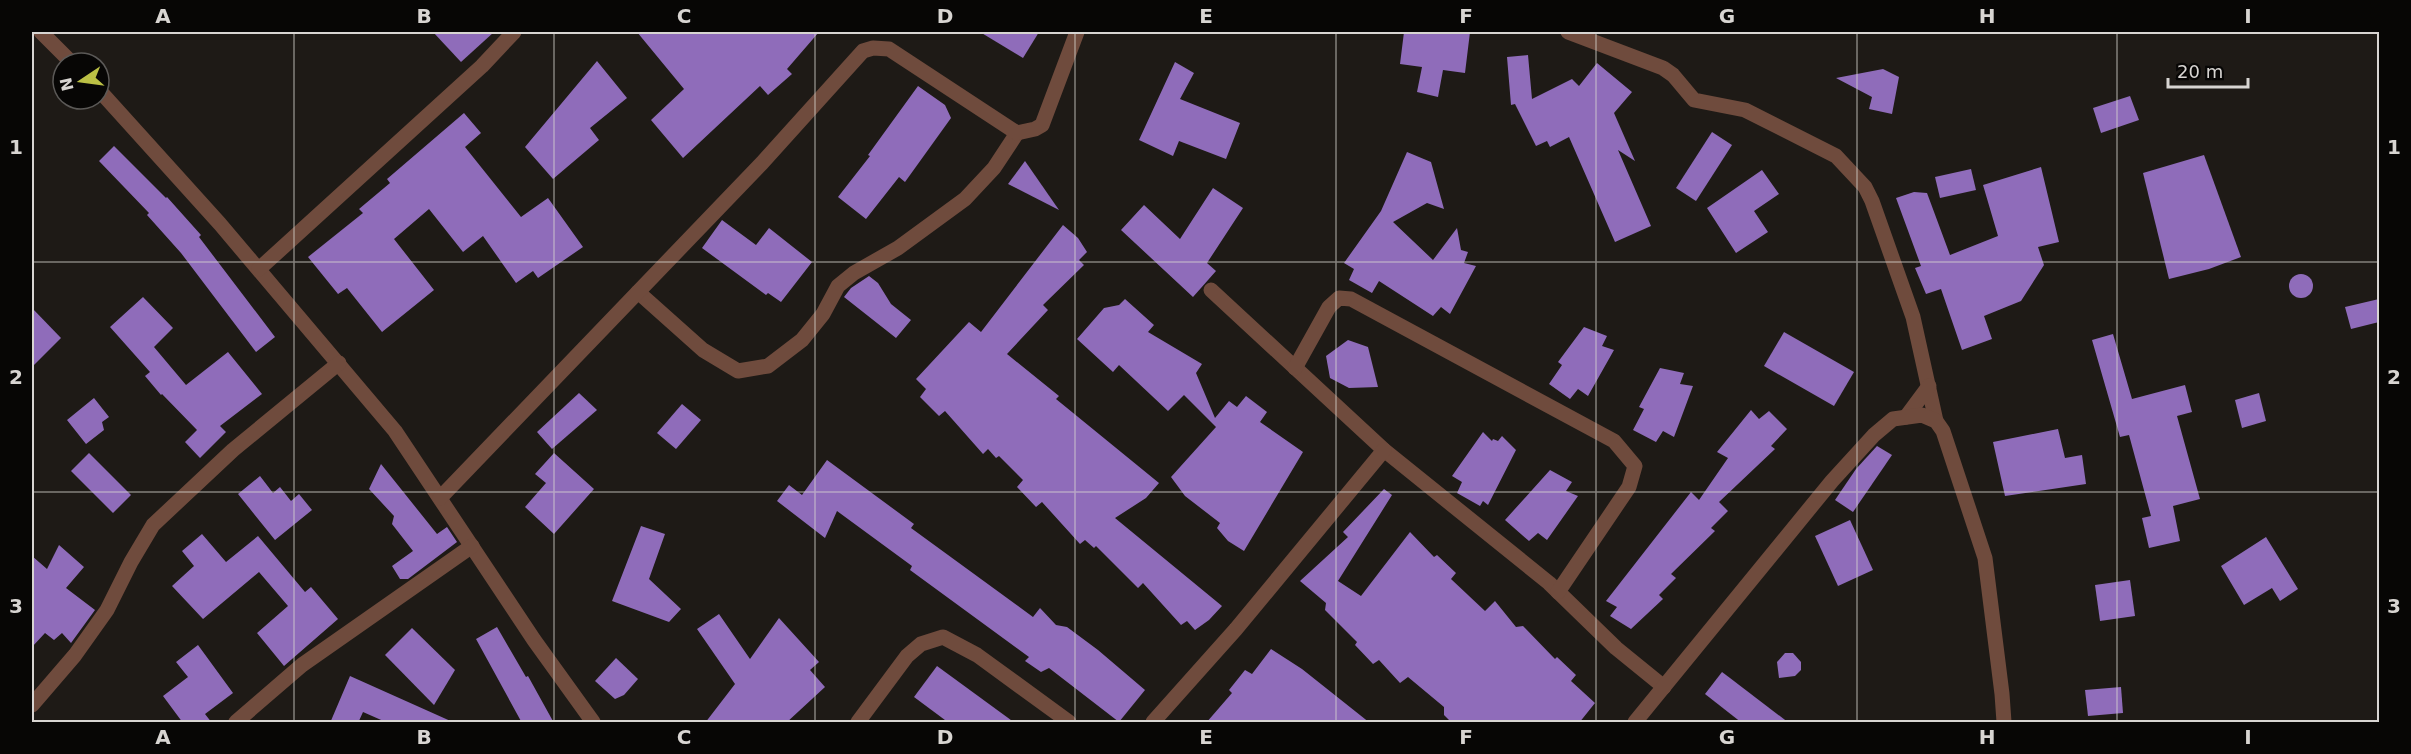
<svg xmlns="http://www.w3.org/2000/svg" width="2411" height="754" font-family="'DejaVu Sans',sans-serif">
<rect width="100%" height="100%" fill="#1e1a16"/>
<g fill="#8f6cba">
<polygon points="433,32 494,32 461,62"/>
<polygon points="637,32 819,32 787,69 792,74 768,95 760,86 683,158 651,120 684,89"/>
<polygon points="980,32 1039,32 1023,58"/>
<polygon points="1404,32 1470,32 1465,73 1443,70 1438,97 1417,92 1422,67 1400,64"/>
<polygon points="1528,55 1532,99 1572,79 1579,86 1597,63 1632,92 1614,113 1635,161 1618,150 1651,226 1615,242 1569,137 1550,147 1547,141 1536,146 1515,104 1511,105 1507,57"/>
<polygon points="597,61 627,98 590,128 599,140 553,179 525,147"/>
<polygon points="1175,62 1194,73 1180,99 1240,123 1226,159 1179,141 1173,156 1139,140"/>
<polygon points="1883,69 1899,77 1892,114 1869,109 1872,97 1836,78"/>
<polygon points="918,86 945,105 951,118 905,182 899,177 866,219 838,197 870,156 868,155"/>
<polygon points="2130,96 2139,120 2101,133 2093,108"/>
<polygon points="464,113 481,133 465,147 521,217 548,198 583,247 538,278 533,271 516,283 483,236 463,252 429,209 394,239 434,290 382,332 347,288 338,294 308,257 363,213 359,209 390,183 387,179"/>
<polygon points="1712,132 1732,145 1696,201 1676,188"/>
<polygon points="114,146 166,198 167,197 201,235 199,237 275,337 256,352 181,253 147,215 149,213 99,161"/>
<polygon points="1407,152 1431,162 1444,209 1427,203 1393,222 1433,260 1457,228 1461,250 1468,252 1464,263 1476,266 1450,314 1441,307 1433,316 1379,281 1372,293 1349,280 1354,269 1344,263 1381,211"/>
<polygon points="2204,155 2241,257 2209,269 2169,279 2143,173"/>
<polygon points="1025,161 1059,210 1008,184"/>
<polygon points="2041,167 2059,242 2038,247 2044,265 2021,301 1984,316 1992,339 1962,350 1941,289 1926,294 1915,268 1921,266 1896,198 1914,192 1927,193 1950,255 1998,236 1983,185"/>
<polygon points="1971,169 1976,190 1940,198 1935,177"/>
<polygon points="1762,170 1779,194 1754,211 1768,232 1736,253 1707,208"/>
<polygon points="1213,188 1243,208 1207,263 1216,271 1193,297 1121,230 1144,205 1180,239"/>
<polygon points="722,220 756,245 769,228 812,262 781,302 768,293 766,295 702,248"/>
<polygon points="1063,225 1078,238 1087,252 1079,260 1084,265 1043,305 1048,310 1007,354 1059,396 1056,399 1159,483 1146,498 1115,518 1222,606 1209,620 1195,630 1187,621 1181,625 1143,583 1138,588 1096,546 1094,548 1085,540 1080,544 1042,502 1036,507 1017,487 1023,480 999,456 996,458 988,449 983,454 945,411 939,416 920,397 926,389 916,379 969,322 981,332"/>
<circle cx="2301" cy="286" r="12"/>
<polygon points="869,276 878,283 891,304 911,320 896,338 844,297 851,288"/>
<polygon points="143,297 173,328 154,347 186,385 228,352 262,394 220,426 226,432 200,458 185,442 197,430 162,394 161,395 145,376 150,372 110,327"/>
<polygon points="1125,299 1154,325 1148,332 1202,364 1196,373 1215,418 1229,401 1237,407 1246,396 1267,412 1260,422 1303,452 1244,551 1228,541 1217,528 1220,523 1185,496 1171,477 1216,427 1184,395 1168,411 1119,365 1113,372 1077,339 1104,308 1119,305"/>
<polygon points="2379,299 2379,322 2351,329 2345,307"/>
<polygon points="32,308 61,338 32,367"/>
<polygon points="1584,327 1607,336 1602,346 1614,350 1588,396 1578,389 1570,399 1549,384 1562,365 1558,362"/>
<polygon points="1784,332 1854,372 1834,406 1764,366"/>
<polygon points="2113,334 2132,399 2185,385 2192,412 2177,416 2200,499 2173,506 2180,541 2149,548 2142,518 2151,516 2129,435 2120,437 2092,340"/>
<polygon points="1348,340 1368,347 1378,387 1349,388 1330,378 1326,356"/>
<polygon points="1660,368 1684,373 1680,384 1693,386 1674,437 1663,431 1656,442 1633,430 1644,409 1639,407"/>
<polygon points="579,393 597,410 552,449 537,432"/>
<polygon points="2259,393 2266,421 2242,428 2235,400"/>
<polygon points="94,398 109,417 102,422 104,430 86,444 67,420"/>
<polygon points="682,404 701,420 676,449 657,433"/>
<polygon points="1751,410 1759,419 1769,411 1787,429 1771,446 1775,449 1719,502 1728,511 1711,528 1715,531 1671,574 1676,578 1659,595 1663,599 1631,629 1610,616 1617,607 1606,601 1691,492 1699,500 1728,458 1717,452"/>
<polygon points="2058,429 2065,458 2082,455 2086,484 2005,496 1993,442"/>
<polygon points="1483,432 1492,441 1493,439 1498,441 1502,436 1516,450 1488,505 1483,501 1480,506 1457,493 1462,482 1452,476"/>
<polygon points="1877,446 1892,455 1853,512 1835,500 1856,469"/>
<polygon points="89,453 131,495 113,513 71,471"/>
<polygon points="554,453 594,489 554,534 525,507 546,483 535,474"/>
<polygon points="827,460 914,524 911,528 1033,617 1040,608 1056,625 1067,627 1098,650 1145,690 1119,722 1049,668 1041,672 1025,661 1029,657 910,570 912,566 837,511 825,538 777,501 789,485 802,495"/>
<polygon points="381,464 437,534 447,527 457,542 408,579 400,579 392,566 413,551 392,524 394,516 369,489"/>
<polygon points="1550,470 1572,482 1566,491 1578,496 1547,540 1538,533 1529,541 1505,520"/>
<polygon points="260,476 273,493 280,487 291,501 299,494 312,510 275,540 238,494"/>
<polygon points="1384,489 1392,495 1338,581 1361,596 1410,532 1434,557 1437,555 1456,573 1451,579 1485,611 1495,601 1516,627 1523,626 1555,659 1557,657 1576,675 1571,681 1595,703 1579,723 1452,723 1444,715 1444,707 1408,677 1400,683 1379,660 1373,664 1355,645 1357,642 1325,610 1326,603 1300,581 1348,537 1343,532"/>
<polygon points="1850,520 1873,570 1838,586 1815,536"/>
<polygon points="641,526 665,534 649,579 681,609 669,622 612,601"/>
<polygon points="202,534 226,562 258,536 305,592 311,587 338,619 284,666 257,633 288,606 259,572 203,619 172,586 194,566 182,551"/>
<polygon points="2266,537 2298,589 2280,601 2272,588 2244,605 2221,566"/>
<polygon points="59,545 84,567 66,588 95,610 71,643 62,633 54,640 45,633 32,647 32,556 47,569"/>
<polygon points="2130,580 2135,616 2100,621 2095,585"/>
<polygon points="719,614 750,659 779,618 819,662 810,670 825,687 786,723 705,723 735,684 697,629"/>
<polygon points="497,627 526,677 528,676 554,723 522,723 476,639"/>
<polygon points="412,628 455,670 434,705 385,655"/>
<polygon points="198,645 233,693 205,714 212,723 183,723 163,696 188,677 176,662"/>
<polygon points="1271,649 1302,669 1370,723 1206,723 1232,693 1229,690 1245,670 1252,674"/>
<polygon points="1785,653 1793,653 1801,662 1801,670 1795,676 1779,678 1777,662"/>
<polygon points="616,658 638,679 624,695 615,699 595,681"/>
<polygon points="937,666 1015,723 949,723 914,697"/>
<polygon points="1722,672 1730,678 1789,723 1742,723 1705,694"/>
<polygon points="350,676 455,723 388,723 363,712 358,723 330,723"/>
<polygon points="2121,687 2123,713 2088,716 2085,690"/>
</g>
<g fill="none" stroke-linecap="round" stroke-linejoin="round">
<g stroke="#6f4b3d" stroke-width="15">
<polyline points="41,32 72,63"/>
<polyline points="1568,32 1663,68 1673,75 1694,100 1745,110 1836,156 1865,187 1872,201 1913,317 1936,421"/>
<polyline points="99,90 220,224 395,431 534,640 593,722"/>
<polyline points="259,269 482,66 514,32"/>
<polyline points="1211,290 1384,450 1549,583 1616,648 1664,687"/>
<polyline points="638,292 703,350 738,371 768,366 802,340 823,314 838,286 854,273 898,248 965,199 994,168 1017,133"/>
<polyline points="1295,368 1329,307 1339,298 1351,299 1614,441 1635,466 1629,487 1558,592"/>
<polyline points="1906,417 1929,386"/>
<polyline points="440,498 762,163 863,51 873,48 889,49 1017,133 1035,129 1042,125 1077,32"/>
<polyline points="32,705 75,655 107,610 131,562 153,525 233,450 339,363"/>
<polyline points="236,722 302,665 472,546"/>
<polyline points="858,722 907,656 921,644 943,637 977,655 1069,722"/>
<polyline points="1153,722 1236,629 1384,450"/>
<polyline points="1635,722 1832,481 1874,435 1893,419 1922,415 1936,421 1943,431 1985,558 2002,694 2004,722"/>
</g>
</g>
<path fill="none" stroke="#d8d5d2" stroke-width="1.5" stroke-opacity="0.55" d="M294,32V722M554,32V722M815,32V722M1075,32V722M1336,32V722M1596,32V722M1857,32V722M2117,32V722M32,262H2380M32,492H2380"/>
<rect width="2411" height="754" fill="none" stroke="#070605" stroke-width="66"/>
<g transform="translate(81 81) rotate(257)"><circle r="28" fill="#070605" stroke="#5b5957" stroke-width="1.5"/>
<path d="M0-4.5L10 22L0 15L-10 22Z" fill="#bbc045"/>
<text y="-9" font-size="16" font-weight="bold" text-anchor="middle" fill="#d8d5d2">N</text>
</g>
<path d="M2168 78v9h80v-9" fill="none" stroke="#d8d5d2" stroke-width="3"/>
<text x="2177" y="78" font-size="18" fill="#d8d5d2" stroke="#070605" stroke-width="4.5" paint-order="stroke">20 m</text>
<rect x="33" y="33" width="2345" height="688" fill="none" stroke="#d8d5d2" stroke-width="2"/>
<g font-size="20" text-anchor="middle" font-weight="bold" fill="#d8d5d2">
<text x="163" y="23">A</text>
<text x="424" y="23">B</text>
<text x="684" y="23">C</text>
<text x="945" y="23">D</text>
<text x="1206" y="23">E</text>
<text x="1466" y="23">F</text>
<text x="1727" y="23">G</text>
<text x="1987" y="23">H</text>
<text x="2248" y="23">I</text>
<text x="16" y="154">1</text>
<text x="2394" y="154">1</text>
<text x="16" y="384">2</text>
<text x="2394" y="384">2</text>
<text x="16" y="613">3</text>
<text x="2394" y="613">3</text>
<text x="163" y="744">A</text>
<text x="424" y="744">B</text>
<text x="684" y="744">C</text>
<text x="945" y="744">D</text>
<text x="1206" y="744">E</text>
<text x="1466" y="744">F</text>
<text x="1727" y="744">G</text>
<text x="1987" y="744">H</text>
<text x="2248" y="744">I</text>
</g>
</svg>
